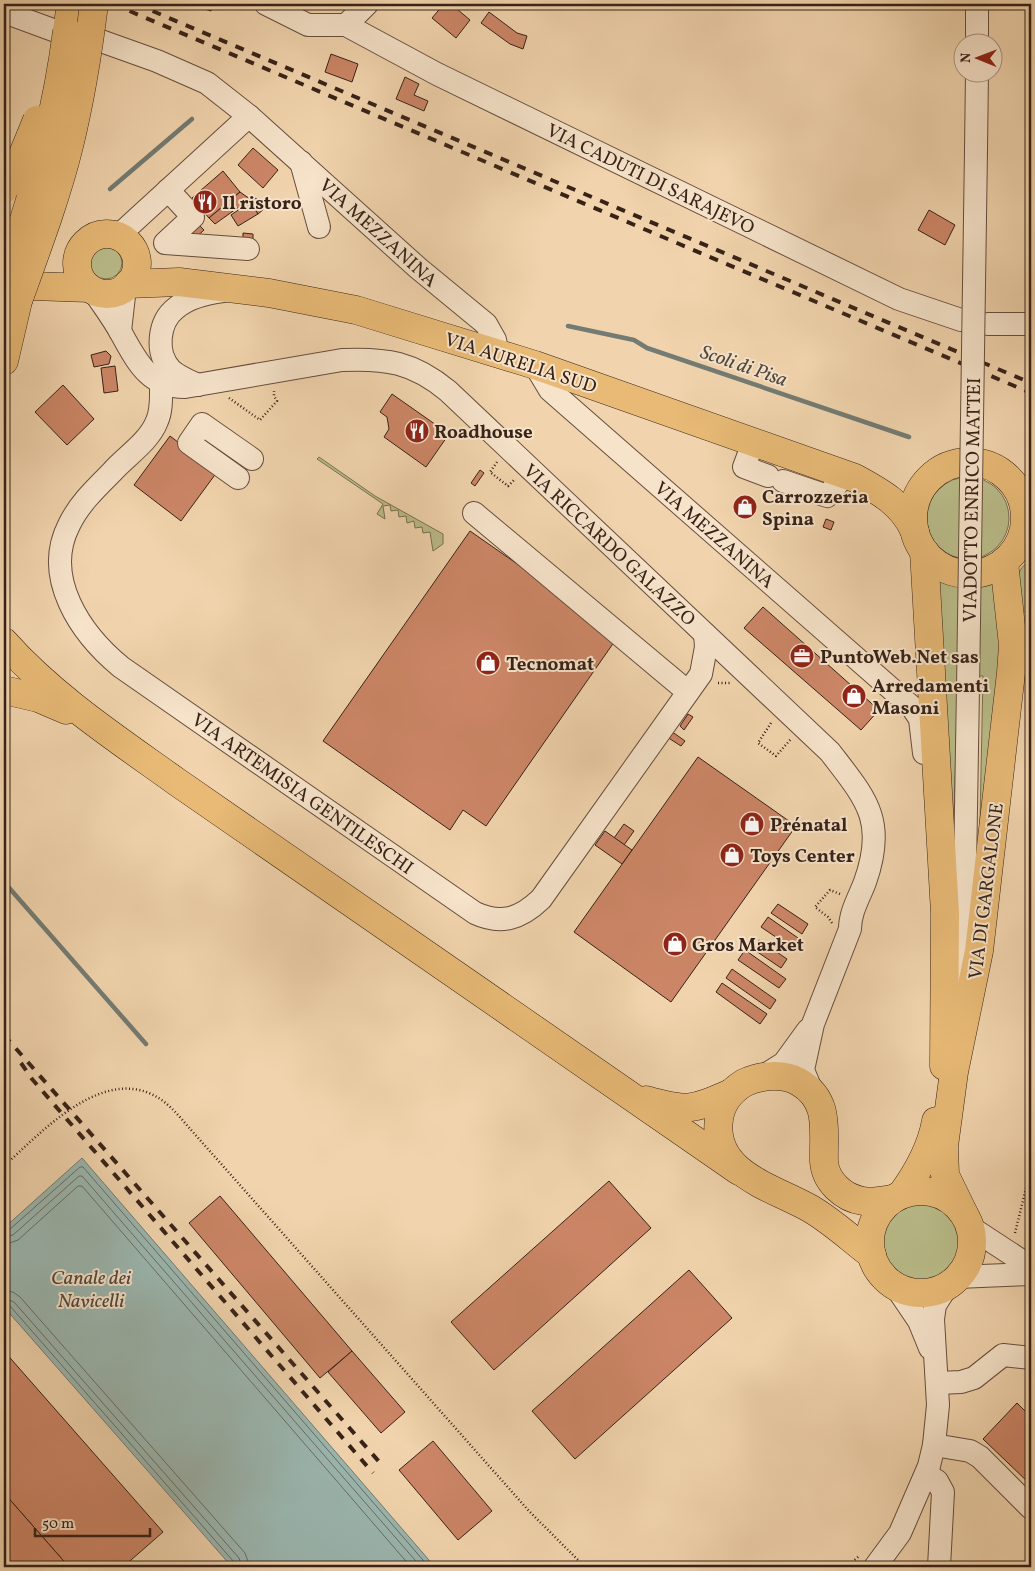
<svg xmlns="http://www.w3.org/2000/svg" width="1035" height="1571" font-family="Vollkorn,serif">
<rect width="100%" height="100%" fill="#f1d4ad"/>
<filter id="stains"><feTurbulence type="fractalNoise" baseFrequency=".004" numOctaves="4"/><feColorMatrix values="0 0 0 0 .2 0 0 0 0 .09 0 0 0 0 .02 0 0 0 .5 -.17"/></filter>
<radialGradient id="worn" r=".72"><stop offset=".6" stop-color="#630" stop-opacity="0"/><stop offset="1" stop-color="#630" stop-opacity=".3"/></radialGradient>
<g fill="#babd8a" stroke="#787051">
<circle cx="106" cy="263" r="16"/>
<polygon points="319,457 375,496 443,534 443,544 433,551 430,532 423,533 422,527 415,528 414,521 407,523 406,516 399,517 398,510 391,511 390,505 383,506 385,519 377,514 383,504 320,461 317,459"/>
<circle cx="968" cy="518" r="41"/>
<path d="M1031,561V606L1019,617C1018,599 1010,569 1031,561Z"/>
<path d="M931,576C955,587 975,588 1001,581L1004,607L978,918L983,676L958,675L951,917Z"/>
<circle cx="922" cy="1241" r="40"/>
</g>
<polygon fill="#9bb7b0" stroke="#737b73" points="82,1158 435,1567 232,1567 4,1307 4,1228"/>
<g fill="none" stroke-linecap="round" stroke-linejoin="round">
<g stroke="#696c64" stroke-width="1">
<polyline points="4,1231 9,1230 80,1167 83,1167 429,1567"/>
<polyline points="4,1237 13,1235 79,1176 82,1176 421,1567"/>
<polyline points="4,1245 18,1240 78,1186 82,1186 411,1567"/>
<polyline points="4,1291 13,1292 20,1297 245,1553 250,1567"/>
<polyline points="4,1298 14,1302 239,1558 242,1567"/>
<polyline points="4,1304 10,1306 234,1562 236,1567"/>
</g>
<g stroke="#737b73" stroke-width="4.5">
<polyline points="110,189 192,119"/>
<polyline points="4,215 13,218"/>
<polyline points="568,326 634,340 647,348 909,437"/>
<polyline points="4,882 146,1044"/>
</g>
</g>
<g fill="#cc8667" stroke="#372218">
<polygon points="188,4 213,4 211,11"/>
<polygon points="444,4 451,4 470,20 456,38 432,18"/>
<polygon points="489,12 517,33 527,36 523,49 510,44 481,23"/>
<polygon points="331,54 358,64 352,82 325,72"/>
<polygon points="405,77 419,84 414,95 428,101 424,111 396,99"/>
<polygon points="253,148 278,170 263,188 238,165"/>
<polygon points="223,171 240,192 209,218 192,198"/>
<polygon points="240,192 250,199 215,224 209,218"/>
<polygon points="256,198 264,209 258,214 250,202"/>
<polygon points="250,202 258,214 238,226 231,215"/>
<polygon points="929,210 955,225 945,245 918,230"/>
<polygon points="199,225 204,230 193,240 188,234"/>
<polygon points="243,233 253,234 253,240 243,239"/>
<polygon points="106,351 111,356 109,364 94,367 91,355"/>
<polygon points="115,366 118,391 104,393 101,368"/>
<polygon points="63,385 94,419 67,445 35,412"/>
<polygon points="392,394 449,434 426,467 384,437 389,429 387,417 380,412"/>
<polygon points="170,436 217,472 181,521 134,485"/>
<polygon points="480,470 484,473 475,486 471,483"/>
<polygon points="826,519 834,522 831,530 823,527"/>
<polygon points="470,531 619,635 486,826 463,810 450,830 323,741"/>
<polygon points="763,607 879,710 861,730 744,628"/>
<polygon points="688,714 693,717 684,730 680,726"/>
<polygon points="671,731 685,741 681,746 667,737"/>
<polygon points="698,757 796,826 671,1002 574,932"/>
<polygon points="624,824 634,831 624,845 614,838"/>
<polygon points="605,831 632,850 622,864 595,845"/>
<polygon points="778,904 808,924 802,934 771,913"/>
<polygon points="768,917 798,938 792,948 761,927"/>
<polygon points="759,940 787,959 781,968 753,949"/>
<polygon points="745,950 786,979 779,988 738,960"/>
<polygon points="732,969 776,1000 770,1009 726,978"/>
<polygon points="722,983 767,1014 760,1024 716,992"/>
<polygon points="609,1181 651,1228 494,1370 451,1322"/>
<polygon points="220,1196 352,1351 320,1378 189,1223"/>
<polygon points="689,1270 732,1318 575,1459 532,1411"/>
<polygon points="4,1351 163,1532 123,1567 69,1567 4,1493"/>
<polygon points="352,1351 405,1412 381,1433 328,1372"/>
<polygon points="1017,1403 1031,1417 1031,1485 983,1439"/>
<polygon points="433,1441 492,1511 458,1540 399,1470"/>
<polygon points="4,1493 69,1567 12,1567 4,1558"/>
</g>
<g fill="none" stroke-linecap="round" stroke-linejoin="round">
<defs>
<g id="minor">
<polyline points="266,4 308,25 346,25 437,74 899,299 961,320"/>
<polyline points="4,12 53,30 101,41 157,61 207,83 249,116 418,268 486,324 495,340 498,355"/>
<polyline points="346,25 367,4"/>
<polyline points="977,42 977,4"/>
<polyline points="976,150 977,72"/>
<polyline points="301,162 319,227"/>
<polyline points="168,190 193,217 165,243 248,249"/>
<polyline points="118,236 249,116"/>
<path d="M93,290C102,304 113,318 121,333C137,361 148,387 185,387L342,360C386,358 413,362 448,391L830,752C866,799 887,820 865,882C859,898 850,912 850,929L813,1024L803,1070L813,1094"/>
<polyline points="988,324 1031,324"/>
<polyline points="120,331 125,287"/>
<polyline points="535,365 550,390 912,707 920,719 924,753"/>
<path d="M161,384C161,396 162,410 157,421C149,442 126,456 112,472C96,488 79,504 69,525C42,578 81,634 121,667L475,913C501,925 520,919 541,899L701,674L706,647L705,634"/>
<path d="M198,385C189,381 179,377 171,370C155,353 158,322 176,308C189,297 207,293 223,291"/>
<polyline points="753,443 744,467 768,476"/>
<polyline points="238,478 189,443 202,424 252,459"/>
<polyline points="783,481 827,496 845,475"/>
<polyline points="474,513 688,692"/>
<polyline points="960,991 964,929 968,688"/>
<polyline points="762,1077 784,1063 808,1030"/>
<polyline points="970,1227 1031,1267"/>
<polyline points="957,1277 1031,1274"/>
<polyline points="896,1287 919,1321 930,1348"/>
<polyline points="938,1383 961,1382 974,1378 1003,1355 1031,1358"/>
<polyline points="934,1445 970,1451 980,1457 1031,1508"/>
<polyline points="927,1475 937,1481 943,1492 939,1567"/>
<polyline points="875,1567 900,1533 929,1466 934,1445 938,1405 933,1319 935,1305 948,1285"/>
</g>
<g id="major">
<circle cx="107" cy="264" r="30"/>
<path d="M128,284L179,282L269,293L356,310L535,365L855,478C881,492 903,504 915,532"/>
<polyline points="4,285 89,288"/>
<circle cx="969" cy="518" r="56"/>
<polyline points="924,551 945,913 944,1066"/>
<circle cx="921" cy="1242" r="51"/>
<path d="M901,1195C918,1172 931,1149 936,1121"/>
<polyline points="964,1214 945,1175 944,1146 954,1072 979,951 1011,673 1013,645 1004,562"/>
<path d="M872,1255C852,1240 833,1222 811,1209C775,1188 711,1174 719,1119C721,1103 731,1091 744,1083C761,1075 783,1073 799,1082C831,1101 823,1131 824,1161C825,1181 843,1198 863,1201C873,1203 884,1200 893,1199"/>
</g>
<g id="highway">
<polyline points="67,31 71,4"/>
<polyline points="4,361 18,301"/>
<path d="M4,642C53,697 117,739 177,782L739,1171"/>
<polyline points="4,690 38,698 66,710"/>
<path d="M646,1100C687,1112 692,1110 731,1093"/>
</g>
</defs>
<use href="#minor" stroke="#664e3d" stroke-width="24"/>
<use href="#major" stroke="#372218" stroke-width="29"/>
<use href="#highway" stroke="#372218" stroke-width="29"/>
<g stroke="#372218" stroke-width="2.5" stroke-dasharray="1 2.5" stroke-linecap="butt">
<polyline points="229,398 260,420 277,401 274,396 274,391"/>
<polyline points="497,462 490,472 508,486 515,479"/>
<polyline points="718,683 730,683"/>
<polyline points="771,723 758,743 776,756 791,739"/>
<polyline points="1031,918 1026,940 1031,992"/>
<polyline points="832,923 828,917 815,907 830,890 840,894"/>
<path d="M4,1166C43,1131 107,1060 163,1101C174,1109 183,1121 192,1131L529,1511L585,1567"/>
<polyline points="1015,1233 1031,1168"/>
<polyline points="847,1567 859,1556"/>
</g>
<use href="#minor" stroke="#f6e3ca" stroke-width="22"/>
<use href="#major" stroke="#e8ba76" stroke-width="28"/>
<use href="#highway" stroke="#e8ba76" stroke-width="28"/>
<g stroke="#372218" stroke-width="4" stroke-dasharray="9 9" stroke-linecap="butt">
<polyline points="113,4 1031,393"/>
<polyline points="136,4 1031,383"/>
<polyline points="4,1035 382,1465"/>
<polyline points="21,1063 32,1079 373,1473"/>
</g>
<defs>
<polyline id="minor-bridge" points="968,688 976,150"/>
<g id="highway-bridge">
<polyline points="4,189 17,169 37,120"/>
<path d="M4,277C34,197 56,116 67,31"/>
<path d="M18,301C36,251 55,201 68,150C80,102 88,53 94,4"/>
</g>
</defs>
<use href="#minor-bridge" stroke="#664e3d" stroke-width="24" stroke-linecap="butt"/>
<use href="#highway-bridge" stroke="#372218" stroke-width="29" stroke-linecap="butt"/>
<use href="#minor-bridge" stroke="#f6e3ca" stroke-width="22"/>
<use href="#highway-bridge" stroke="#e8ba76" stroke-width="28"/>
</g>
<defs>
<symbol id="restaurant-disc" viewBox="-11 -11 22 22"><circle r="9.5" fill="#8f2418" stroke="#f6e3ca"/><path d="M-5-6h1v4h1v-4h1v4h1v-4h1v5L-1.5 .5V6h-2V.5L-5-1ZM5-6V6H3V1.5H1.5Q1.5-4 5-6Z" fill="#fff"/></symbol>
<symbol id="shop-disc" viewBox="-11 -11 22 22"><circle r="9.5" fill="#8f2418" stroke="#f6e3ca"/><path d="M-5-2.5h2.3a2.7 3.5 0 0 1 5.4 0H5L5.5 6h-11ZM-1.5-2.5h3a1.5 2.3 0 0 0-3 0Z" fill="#fff"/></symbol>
<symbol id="office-disc" viewBox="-11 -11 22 22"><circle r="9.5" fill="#8f2418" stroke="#f6e3ca"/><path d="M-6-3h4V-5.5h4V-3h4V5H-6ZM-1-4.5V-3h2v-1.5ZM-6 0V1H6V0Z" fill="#fff"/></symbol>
</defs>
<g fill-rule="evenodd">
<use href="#restaurant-disc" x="191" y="188" width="28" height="28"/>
<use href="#restaurant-disc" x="403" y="417" width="28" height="28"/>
<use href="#shop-disc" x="731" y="493" width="28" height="28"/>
<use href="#office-disc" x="788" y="642" width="28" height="28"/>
<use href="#shop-disc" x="474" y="649" width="28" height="28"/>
<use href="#shop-disc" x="840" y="682" width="28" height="28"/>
<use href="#shop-disc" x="738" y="810" width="28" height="28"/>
<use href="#shop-disc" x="718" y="841" width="28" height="28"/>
<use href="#shop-disc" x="661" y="930" width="28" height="28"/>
</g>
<g text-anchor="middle" stroke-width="4" stroke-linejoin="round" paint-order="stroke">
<g font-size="19" fill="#372218" stroke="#f6e3ca">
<text transform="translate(651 178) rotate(26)" y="7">VIA CADUTI DI SARAJEVO</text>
<text transform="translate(379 232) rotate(42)" y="7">VIA MEZZANINA</text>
<text transform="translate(521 362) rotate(18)" y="7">VIA AURELIA SUD</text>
<text transform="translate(971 500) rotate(-89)" y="7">VIADOTTO ENRICO MATTEI</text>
<text transform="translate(715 534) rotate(41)" y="7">VIA MEZZANINA</text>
<text transform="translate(610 544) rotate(43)" y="7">VIA RICCARDO GALAZZO</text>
<text transform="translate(303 793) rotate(35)" y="7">VIA ARTEMISIA GENTILESCHI</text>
<text transform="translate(985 891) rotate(-83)" y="7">VIA DI GARGALONE</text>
</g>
<g font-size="19" font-weight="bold" fill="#372218" stroke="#f6e3ca" text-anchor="start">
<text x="222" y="209">Il ristoro</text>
<text x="434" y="438">Roadhouse</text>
<text x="762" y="503">Carrozzeria<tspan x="762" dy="22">Spina</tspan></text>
<text x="820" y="663">PuntoWeb.Net sas</text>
<text x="506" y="670">Tecnomat</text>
<text x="872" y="692">Arredamenti<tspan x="872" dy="22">Masoni</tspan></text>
<text x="770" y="831">Prénatal</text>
<text x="750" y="862">Toys Center</text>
<text x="692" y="951">Gros Market</text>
</g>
<g font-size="20" font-style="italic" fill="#50473e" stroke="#f6e3ca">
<text transform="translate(744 365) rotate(19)" y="7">Scoli di Pisa</text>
<text x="91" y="1284">Canale dei<tspan x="91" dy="23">Navicelli</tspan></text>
</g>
</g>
<rect width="1035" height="1571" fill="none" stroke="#f1d4ad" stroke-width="20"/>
<rect x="5" y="5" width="1025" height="1561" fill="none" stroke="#372218" stroke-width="2.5"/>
<rect x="10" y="10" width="1015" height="1551" fill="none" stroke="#372218"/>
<g transform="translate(978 58) rotate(271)"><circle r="24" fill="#f6e3ca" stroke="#aa9683"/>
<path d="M0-4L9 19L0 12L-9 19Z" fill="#8f2418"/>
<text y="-8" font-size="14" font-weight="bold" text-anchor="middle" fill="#372218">N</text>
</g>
<path d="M35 1528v8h115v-8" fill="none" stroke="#372218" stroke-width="2.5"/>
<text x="42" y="1528" font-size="15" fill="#372218" stroke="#f6e3ca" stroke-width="4" paint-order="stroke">50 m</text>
<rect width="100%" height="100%" filter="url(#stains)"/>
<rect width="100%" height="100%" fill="url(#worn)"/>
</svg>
